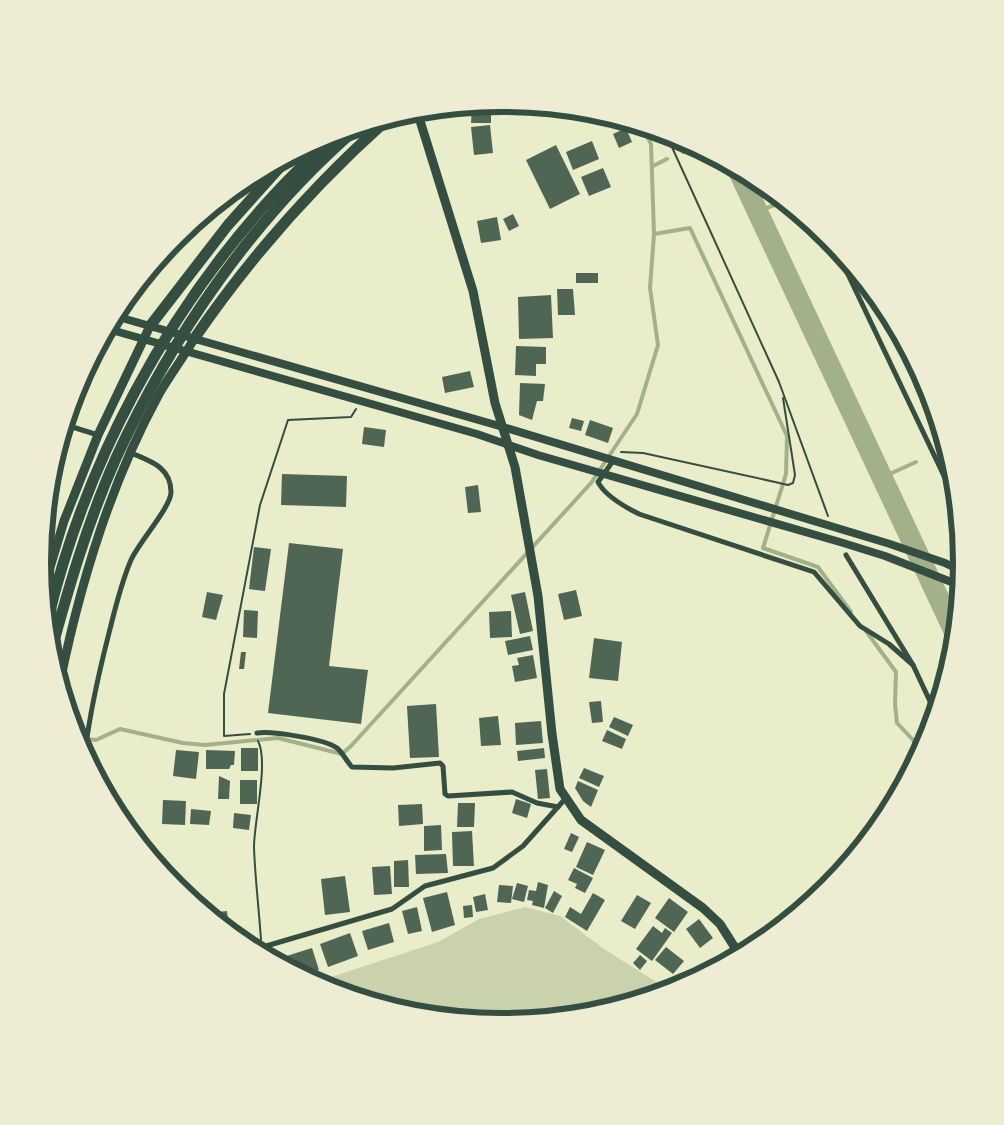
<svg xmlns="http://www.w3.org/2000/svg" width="1004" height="1125" font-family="'DejaVu Sans',sans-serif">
<rect width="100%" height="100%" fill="#e9edc9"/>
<polygon fill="#cad2ad" points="525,907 560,916 604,949 669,990 591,1013 502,1022 412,1013 326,987 316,982 438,942 479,919"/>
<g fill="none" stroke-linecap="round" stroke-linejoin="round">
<g stroke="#a3b18a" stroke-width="4">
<polyline points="683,152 694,146"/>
<polyline points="653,166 667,159"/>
<polyline points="758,211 783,202"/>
<polyline points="654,234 690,228 787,436 786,474 763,548 818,567 851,612"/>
<polyline points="883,477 916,462"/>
<polyline points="866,631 896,672 895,704 897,723 914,741 916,758"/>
<polyline points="77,738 96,740 120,729 183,743 205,745 278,738 342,754 351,746 591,483 637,414 658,345 650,288 654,234 651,144 643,128"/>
</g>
<polyline stroke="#a3b18a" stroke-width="21" points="738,170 955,633"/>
</g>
<g fill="#4f6655">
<polygon points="491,104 491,123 471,123 472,106"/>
<polygon points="490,125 493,153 474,155 471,127"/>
<polygon points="626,128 632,142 619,148 613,134"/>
<polygon points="592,141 599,159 573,170 566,152"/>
<polygon points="556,145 580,194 550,209 526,160"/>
<polygon points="603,168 611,187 589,196 581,177"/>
<polygon points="513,214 519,226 509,231 503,219"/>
<polygon points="497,217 501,240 481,243 477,221"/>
<rect x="576" y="273" width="22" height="10"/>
<polygon points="557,289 573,289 575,315 558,315"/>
<polygon points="551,295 553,338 519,339 518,297"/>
<polygon points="516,346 546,347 546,364 536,364 536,376 515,375"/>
<polygon points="470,371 474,387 445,393 442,377"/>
<polygon points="520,383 545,384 543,401 537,401 532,420 519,415"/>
<polygon points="572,418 584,421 581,431 569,428"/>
<polygon points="590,420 613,428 608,443 585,435"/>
<polygon points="364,427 386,430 384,447 362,444"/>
<polygon points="282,474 347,476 346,507 281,505"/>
<polygon points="478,485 481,512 468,513 465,487"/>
<polygon points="289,543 343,549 329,666 368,670 361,724 268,713"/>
<polygon points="254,547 271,549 265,591 249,589"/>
<polygon points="576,590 582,616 564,620 558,594"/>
<polygon points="207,592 223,595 216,620 202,617"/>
<polygon points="525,592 533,631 520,634 511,595"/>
<polygon points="244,610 258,611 257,638 243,637"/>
<polygon points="511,611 512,637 490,638 489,612"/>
<polygon points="530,636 533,650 508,655 505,641"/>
<polygon points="594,638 622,642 618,681 589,678"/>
<polygon points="241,652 246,652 244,669 239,669"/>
<polygon points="533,655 537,678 515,682 512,666 519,665 517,658"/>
<polygon points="601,701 603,722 592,723 589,702"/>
<polygon points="436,704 439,757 410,758 407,706"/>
<polygon points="498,716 501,745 481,746 479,718"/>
<polygon points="614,717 633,725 628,736 609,727"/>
<polygon points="541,721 543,743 516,745 515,723"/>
<polygon points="607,730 626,739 622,749 602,741"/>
<rect x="241" y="748" width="17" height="23"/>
<polygon points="544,748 545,758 518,761 517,751"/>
<polygon points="176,750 199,752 196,779 173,776"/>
<polygon points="206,750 235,751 234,765 231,765 229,769 206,769"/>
<polygon points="584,768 604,776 599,787 579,778"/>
<polygon points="547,769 550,798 538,799 535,770"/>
<polygon points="219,776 230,781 229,799 218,799"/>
<rect x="240" y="780" width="17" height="24"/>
<polygon points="578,781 598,790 591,807 583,801 575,788"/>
<polygon points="516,799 531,804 527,818 512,813"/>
<polygon points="163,800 186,801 185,825 162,824"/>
<polygon points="458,803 475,803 474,827 457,827"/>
<polygon points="422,804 423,824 399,826 398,805"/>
<polygon points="191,809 211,811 209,825 190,824"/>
<polygon points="234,813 251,815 249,830 233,828"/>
<polygon points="441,825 442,850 424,851 424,826"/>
<polygon points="472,831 474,866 453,866 452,832"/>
<polygon points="571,833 579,837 572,852 564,849"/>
<polygon points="587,842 605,850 593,875 576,867"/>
<polygon points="446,854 448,873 416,874 415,855"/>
<polygon points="408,860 409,887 394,887 394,861"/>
<polygon points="390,866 392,894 374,895 372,867"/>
<polygon points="574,868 593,878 585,893 575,888 577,884 568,880"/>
<polygon points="345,876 350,912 325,915 321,879"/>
<polygon points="538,882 548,885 544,908 532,905 533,901 527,900 529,890 536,891"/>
<polygon points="517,883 528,886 524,902 512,899"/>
<polygon points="499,885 513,886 511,903 497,902"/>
<polygon points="554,891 562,896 553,913 545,908"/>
<polygon points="447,892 455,925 432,932 423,898"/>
<polygon points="593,893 605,900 587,931 565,917 570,907 581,914"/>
<polygon points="485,894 488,910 476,912 473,897"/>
<polygon points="637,895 651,903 635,929 621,921"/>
<polygon points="669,898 688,912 674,932 655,918"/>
<polygon points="472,905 473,917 464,918 463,906"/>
<polygon points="417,907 422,931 408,934 402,911"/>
<polygon points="227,911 229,930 208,913"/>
<polygon points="699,919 713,938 700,948 686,929"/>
<polygon points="389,923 394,942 368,950 362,931"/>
<polygon points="653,926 662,933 665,928 672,933 652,961 636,949"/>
<polygon points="350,933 358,956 328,967 320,944"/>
<polygon points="666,947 684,961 673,974 655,960"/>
<polygon points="312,948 319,970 304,975 277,961 277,959"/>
<polygon points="640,955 647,961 640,970 633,963"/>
</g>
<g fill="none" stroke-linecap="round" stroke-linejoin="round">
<g stroke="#344e41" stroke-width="2">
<polyline points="666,134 779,382 828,516"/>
<polyline points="621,452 643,453 775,482 788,485 793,483 795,475 783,398"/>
<polyline points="250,734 224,736 224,694 260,505 288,420 351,417 356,409"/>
<path d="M258,741C269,762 254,821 254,847C255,878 259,909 261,940"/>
</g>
<g stroke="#344e41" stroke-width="5">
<polyline points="835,247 955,499"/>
<polyline points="66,425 98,435"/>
<path d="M613,461L598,482C605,496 625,507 639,514L814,572L860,626L889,644L913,665"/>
<polyline points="846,555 913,665 935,712"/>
<path d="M257,733C273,731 325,739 337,748C343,753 347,762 352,767L393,768L440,763L443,766L445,794L448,796L512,792L537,803L558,807"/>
<path d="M85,752C90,712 99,672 109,633C115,609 121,583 131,560C139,542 171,507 171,492C171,467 150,461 131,453"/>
<polyline points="256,949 392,909 425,886 493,868 523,846 565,799"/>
</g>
<g stroke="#344e41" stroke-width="8">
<polyline points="115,316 503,427 890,544 945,563 961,571"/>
<polyline points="108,329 477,434 538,455 840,542 885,556 959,585"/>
</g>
<g stroke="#344e41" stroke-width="9">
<polyline points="417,111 473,291 495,403 515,467 538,596 552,734 560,789 581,820 703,908 720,924 739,954"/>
<polyline points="45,584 64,521 98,435 150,326"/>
<path d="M60,682C80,584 111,482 159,394C170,375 183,358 194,339"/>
</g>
<g stroke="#344e41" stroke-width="11">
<polyline points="150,326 228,225 288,158"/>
<path d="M194,339C250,257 314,185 388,119"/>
<path d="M48,619C85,464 166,312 274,195C292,175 313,156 332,136"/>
<path d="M51,652C69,586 88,521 116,458C172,336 254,217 356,129"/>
</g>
</g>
<path d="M0 0H1004V1125H0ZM501 112H503A450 450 0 0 1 953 562V563A450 450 0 0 1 503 1013H501A450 450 0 0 1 51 563V562A450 450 0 0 1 501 112Z" fill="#eeecd3" fill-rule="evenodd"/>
<path fill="none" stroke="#344e41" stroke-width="6" d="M501 112H503A450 450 0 0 1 953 562V563A450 450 0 0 1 503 1013H501A450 450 0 0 1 51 563V562A450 450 0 0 1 501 112Z"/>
</svg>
